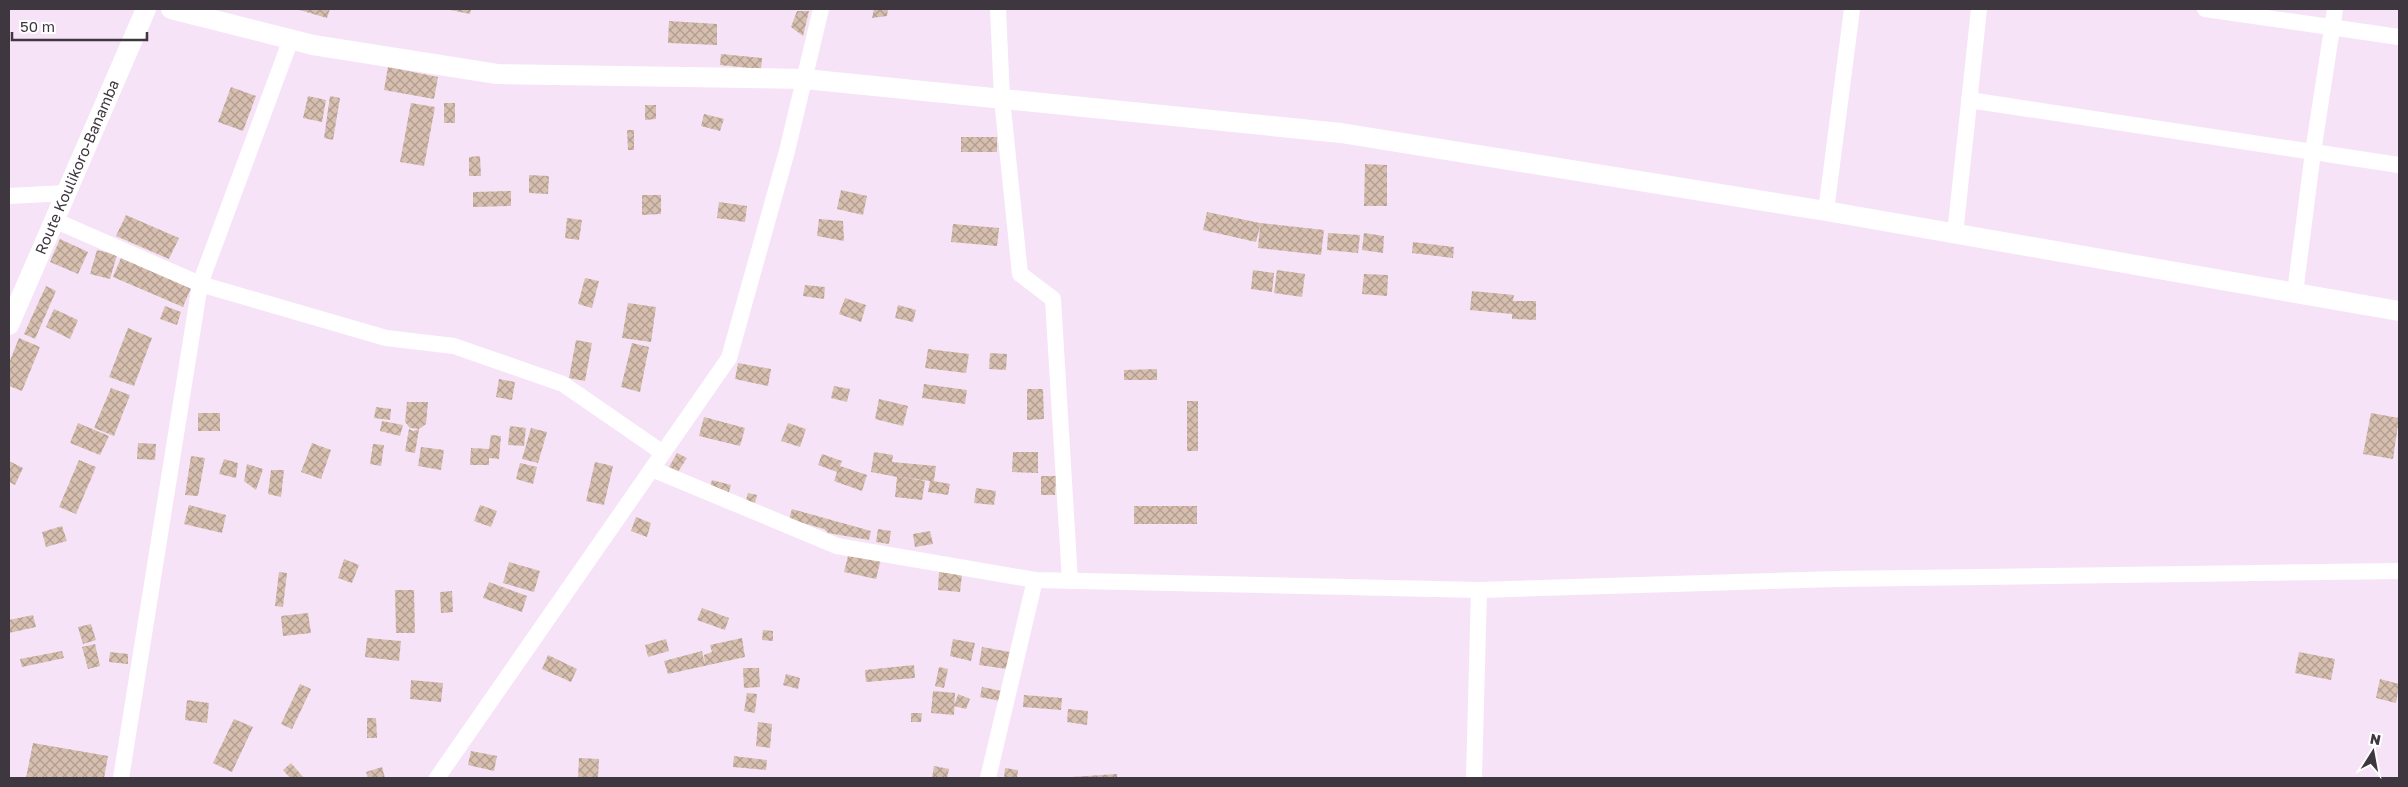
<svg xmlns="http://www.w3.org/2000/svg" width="2408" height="787" font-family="'Golos Text',sans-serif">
<defs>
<pattern id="building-cross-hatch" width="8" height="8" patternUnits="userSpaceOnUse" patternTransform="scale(1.25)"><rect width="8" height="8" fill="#d7bfaf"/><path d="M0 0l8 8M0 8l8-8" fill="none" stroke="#b09c90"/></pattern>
</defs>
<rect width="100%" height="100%" fill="#f7e3f8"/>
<g fill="url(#building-cross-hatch)">
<polygon points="296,9 330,9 327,18"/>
<polygon points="445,9 471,9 470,14"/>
<polygon points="874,9 888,9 887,16 872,18"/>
<polygon points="797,11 809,11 803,36 791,27"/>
<polygon points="669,21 717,24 717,45 668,43"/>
<polygon points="721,54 762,58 761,69 720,65"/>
<polygon points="388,67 438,77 434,99 384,90"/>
<polygon points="231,87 256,96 243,131 218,122"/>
<polygon points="308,96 326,100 322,122 303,118"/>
<polygon points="330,96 340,98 333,140 324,138"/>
<polygon points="411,103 435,107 424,166 400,162"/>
<rect x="444" y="103" width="11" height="20"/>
<polygon points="645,105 656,105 656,119 645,120"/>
<polygon points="704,114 724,119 720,131 701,126"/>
<polygon points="627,130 634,130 634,150 628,150"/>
<rect x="961" y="137" width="36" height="15"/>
<polygon points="480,156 481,176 469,176 469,157"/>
<polygon points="1365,164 1387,165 1387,206 1364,206"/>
<polygon points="529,175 549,176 548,194 529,193"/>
<polygon points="841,190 867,196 863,215 837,209"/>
<polygon points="511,191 511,206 473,207 473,192"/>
<polygon points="642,195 661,195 661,214 642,215"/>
<polygon points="719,202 747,206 745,222 717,218"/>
<polygon points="1207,212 1260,223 1324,230 1321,255 1258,248 1260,226 1256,242 1203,230"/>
<polygon points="126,215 179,238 169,259 116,236"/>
<polygon points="567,218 582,220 579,240 565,238"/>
<polygon points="819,219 843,221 844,241 817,236"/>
<polygon points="953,224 999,228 997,246 951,242"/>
<polygon points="1328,233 1360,235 1358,253 1327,250"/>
<polygon points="1364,233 1384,236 1383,253 1362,250"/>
<polygon points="60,239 88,252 78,274 50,262"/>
<polygon points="1413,242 1454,247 1453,258 1412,253"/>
<polygon points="97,250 117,255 110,279 90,274"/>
<polygon points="121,258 191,288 183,307 113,277"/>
<polygon points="1253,270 1274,273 1272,292 1251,289"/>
<polygon points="1277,270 1305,274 1302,297 1274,293"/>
<polygon points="1364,274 1388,275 1387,296 1362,294"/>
<polygon points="585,278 599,281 592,308 578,304"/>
<polygon points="805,285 825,287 824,299 803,296"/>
<polygon points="46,286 56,291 35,339 24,334"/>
<polygon points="1472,291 1514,295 1513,301 1536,301 1536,320 1512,319 1512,314 1470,310"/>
<polygon points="845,298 866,305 861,322 839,314"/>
<polygon points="628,303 656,307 651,342 622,338"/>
<polygon points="898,305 916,310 913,322 895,318"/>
<polygon points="165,306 181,312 177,325 160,319"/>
<polygon points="54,309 78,320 70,339 46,327"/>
<polygon points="128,328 152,338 134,386 109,377"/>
<polygon points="19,338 40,347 22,391 9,386 9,363"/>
<polygon points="576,340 592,343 585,381 569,378"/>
<polygon points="632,343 649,347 640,392 621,387"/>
<polygon points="928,349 969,354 966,373 925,368"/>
<polygon points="990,353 1007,354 1006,370 989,369"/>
<polygon points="738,363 771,369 768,386 735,379"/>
<polygon points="1157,369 1157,380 1124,380 1124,370"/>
<polygon points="499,379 515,382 512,400 496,397"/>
<polygon points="924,384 967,390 965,404 922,398"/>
<polygon points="834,386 850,389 847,402 831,398"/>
<polygon points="111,388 130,395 114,436 94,428"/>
<polygon points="1027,389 1043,389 1044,419 1027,420"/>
<polygon points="879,399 908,406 903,426 875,419"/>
<rect x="1187" y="401" width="11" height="50"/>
<polygon points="407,402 428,402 426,424 419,429 410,428 405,422"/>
<polygon points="376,407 391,409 390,420 374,418"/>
<rect x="198" y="413" width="22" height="18"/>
<polygon points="2371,413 2399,418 2393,459 2363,454"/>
<polygon points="704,417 745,428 740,446 699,436"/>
<polygon points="382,421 403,425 400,436 380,431"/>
<polygon points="78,423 109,436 100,455 70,443"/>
<polygon points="788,423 806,429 800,447 781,441"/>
<polygon points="510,426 526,428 524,446 508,445"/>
<polygon points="531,428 547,432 538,463 522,459"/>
<polygon points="409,429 413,431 419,429 415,453 405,451"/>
<polygon points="491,435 501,436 499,459 489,458 489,465 470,465 471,448 489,449"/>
<polygon points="138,443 156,444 155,460 137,459"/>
<polygon points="312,443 331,450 321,479 301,472"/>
<polygon points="373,444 384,445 381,466 370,464"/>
<polygon points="421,447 444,450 441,470 418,466"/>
<polygon points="874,452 893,455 892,462 936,466 934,481 950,484 948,495 928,492 930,481 900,477 925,481 922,500 895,497 897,477 871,472"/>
<polygon points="1013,452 1038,452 1038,473 1012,472"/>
<polygon points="677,453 687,458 678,472 669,467"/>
<polygon points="822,454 842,461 840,466 867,475 862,491 834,481 837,472 818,465"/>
<polygon points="191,456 205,458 198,496 185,495"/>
<polygon points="224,459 238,463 236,478 219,474"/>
<polygon points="79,460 96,467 76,514 59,507"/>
<polygon points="9,461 23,468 15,485 9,482"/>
<polygon points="595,462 613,466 604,505 586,501"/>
<polygon points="520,463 537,467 533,484 516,479"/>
<polygon points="247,464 263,469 256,490 244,481"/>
<polygon points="271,470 284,470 281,497 268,494"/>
<polygon points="1041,476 1056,476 1055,495 1041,495"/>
<polygon points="712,480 731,485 728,495 709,490"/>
<polygon points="976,488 996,491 994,505 974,503"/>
<polygon points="748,493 757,495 755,503 746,500"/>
<polygon points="189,505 226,515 222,533 184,524"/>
<polygon points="480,505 497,511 491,527 474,521"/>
<rect x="1134" y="506" width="63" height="18"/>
<polygon points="792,509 871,531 869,540 828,533 824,529 789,519"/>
<polygon points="636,517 651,523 647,537 631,531"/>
<polygon points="62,526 67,541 46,547 42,532"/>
<polygon points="878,529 891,531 889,544 876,542"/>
<polygon points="930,531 933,544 915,547 913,534"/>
<polygon points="849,552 881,559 876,579 844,572"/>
<polygon points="344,559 359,565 352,583 338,578"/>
<polygon points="509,562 540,571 534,592 503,583"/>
<polygon points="279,572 287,573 283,607 275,606"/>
<polygon points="939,572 962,574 960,592 938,590"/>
<polygon points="489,582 527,596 522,612 483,598"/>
<polygon points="395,590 414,590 415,633 396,633"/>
<polygon points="452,591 453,612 441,613 440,592"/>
<polygon points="702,608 729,618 725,630 697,620"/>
<polygon points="308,613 311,633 283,636 281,616"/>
<polygon points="33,615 36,627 9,633 9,620"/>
<polygon points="91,624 96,640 83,644 78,627"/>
<polygon points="763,630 773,631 773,641 762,640"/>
<polygon points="367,638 401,641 399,661 365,657"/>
<polygon points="742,638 745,657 668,674 664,661 702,651 705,665 704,655 712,652 710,645"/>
<polygon points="666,639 669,651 648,657 645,645"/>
<polygon points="953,639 975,643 971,661 950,656"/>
<polygon points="95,644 100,666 88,669 82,647"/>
<polygon points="982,647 1010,652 1007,669 979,665"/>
<polygon points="62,651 64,658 22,667 20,659"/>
<polygon points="110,652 128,654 128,664 109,662"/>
<polygon points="2299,652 2335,659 2331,680 2295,673"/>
<polygon points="548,655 577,669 571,682 542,669"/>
<polygon points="914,665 915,678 866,682 865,670"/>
<polygon points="939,667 948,669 944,688 935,686"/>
<polygon points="743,668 759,668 760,687 744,688"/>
<polygon points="786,674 800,678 798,689 783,685"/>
<polygon points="2380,679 2399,684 2396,703 2376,698"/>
<polygon points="411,680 443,683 441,702 410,699"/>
<polygon points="300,684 311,689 292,729 281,724"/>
<polygon points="982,687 1002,691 1000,701 980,697"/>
<polygon points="933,691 955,693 954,715 931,713"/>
<polygon points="747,693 757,694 755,713 744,711"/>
<polygon points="958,694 970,699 966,709 954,706"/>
<polygon points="1024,695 1062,698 1061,710 1023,707"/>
<polygon points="187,700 209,703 207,723 185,720"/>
<polygon points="1068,709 1088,711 1087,725 1067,722"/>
<polygon points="911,713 922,713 921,722 911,722"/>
<polygon points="367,718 376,718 377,738 367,738"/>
<polygon points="234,719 253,727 232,772 213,763"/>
<polygon points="758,722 772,724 770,748 756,746"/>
<polygon points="33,743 108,756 104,778 26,778"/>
<polygon points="471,751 497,756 494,771 468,765"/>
<polygon points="734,756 767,760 766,770 733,767"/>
<polygon points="579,758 599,759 598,778 578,778"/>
<polygon points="291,763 304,778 290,778 283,770"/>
<polygon points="934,766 949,769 947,778 932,778"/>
<polygon points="382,767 385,778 368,778 366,772"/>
<polygon points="1005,768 1018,770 1017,778 1004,778"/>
<polygon points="1117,774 1117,778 1071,778 1071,777"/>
</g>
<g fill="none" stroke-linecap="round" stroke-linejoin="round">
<g stroke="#fff" stroke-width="16">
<polyline points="998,9 1002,99 1020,274 1053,299 1070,581"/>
<polyline points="2205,9 2399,37"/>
<polyline points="1969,100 2399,165"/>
<polyline points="9,196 66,193"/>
<polyline points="1826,211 1852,9"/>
<polyline points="54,220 200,284 386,338 454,346 563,384 663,453"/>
<polyline points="1955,234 1979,9"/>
<polyline points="2295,293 2313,152 2335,9"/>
<polyline points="652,469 837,546 1035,580 1479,590 1837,579 2399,571"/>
<polyline points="121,778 200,284 291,39"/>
<polyline points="437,778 729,358 787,151 821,9"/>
<polyline points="988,778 1035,580"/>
<polyline points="1474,778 1479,590"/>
</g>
<g stroke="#fff" stroke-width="20">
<polyline points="171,9 313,45 497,74 805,79 1341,133 1826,211 2399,311"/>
<path id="s1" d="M9,325L146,9"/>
</g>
</g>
<g text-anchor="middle" stroke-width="4" stroke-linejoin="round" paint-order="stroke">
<g font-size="15" fill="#3f373f" stroke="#fff">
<text dy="5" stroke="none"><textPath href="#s1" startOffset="172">Route Koulikoro-Banamba</textPath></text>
</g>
</g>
<rect width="2408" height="787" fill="none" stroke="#3f373f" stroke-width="20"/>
<g transform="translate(2373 752) rotate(11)" stroke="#ffffff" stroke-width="4" paint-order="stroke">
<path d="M0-4L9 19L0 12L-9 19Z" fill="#3f373f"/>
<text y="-8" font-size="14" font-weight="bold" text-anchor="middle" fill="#3f373f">N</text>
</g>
<path d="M12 32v8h135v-8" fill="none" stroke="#3f373f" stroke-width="2.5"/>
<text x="20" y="32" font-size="15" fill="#3f373f" stroke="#ffffff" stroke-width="4" paint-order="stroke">50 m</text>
</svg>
